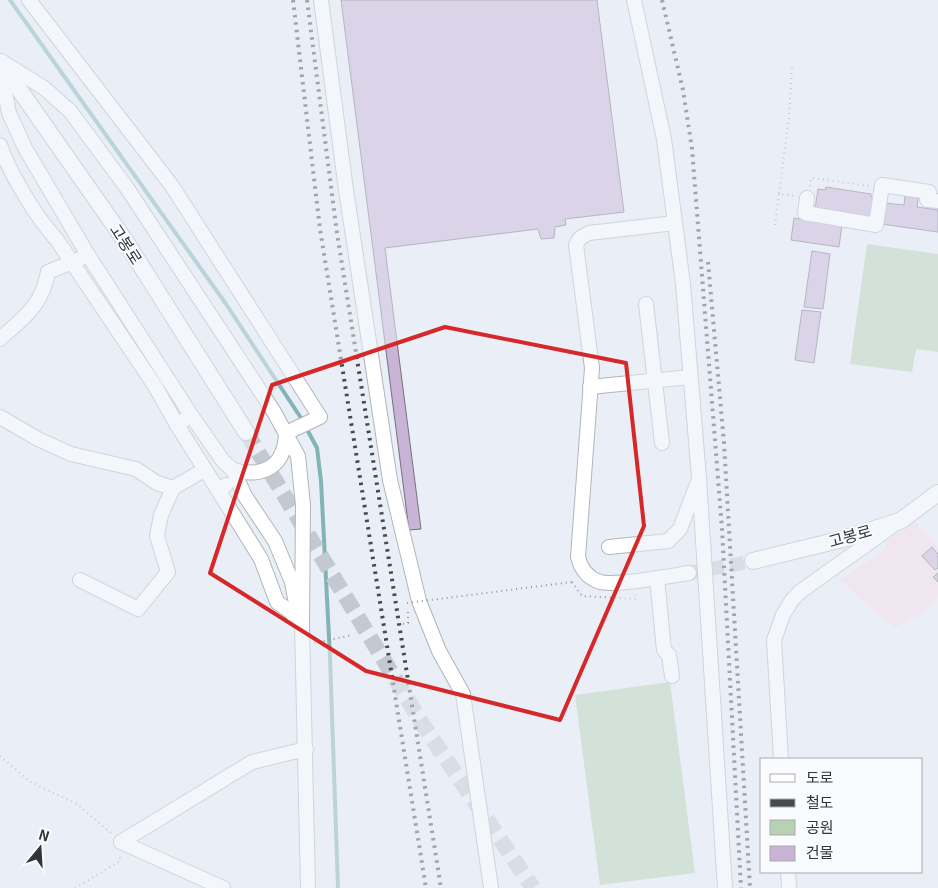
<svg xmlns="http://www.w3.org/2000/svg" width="938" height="888" font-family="Georgia,'Noto Sans KR',serif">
<rect width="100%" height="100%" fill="#e9eef7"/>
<polygon fill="#f5dce5" points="915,521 938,547 938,596 925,612 894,628 840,580 887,548 885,543"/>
<g fill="#b6d2b2">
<polygon points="867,244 938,254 938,352 916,349 912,372 850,364"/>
<polygon points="670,682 695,873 600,885 575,695"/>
</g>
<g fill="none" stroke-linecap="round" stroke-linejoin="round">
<polyline stroke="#82b4b6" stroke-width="4" points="10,0 226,304 301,418 317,448 321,481 330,657 338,888"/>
</g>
<g fill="#c9b3d6" stroke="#767279">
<polygon points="341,0 597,0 624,212 565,219 566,225 555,227 554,238 541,239 538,229 385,248 421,529 409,530"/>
<polygon points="826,187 871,194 871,197 876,198 873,218 815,209 818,189 825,190"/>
<polygon points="905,196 918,198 917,207 938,210 938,232 881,224 884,203 904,205"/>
<polygon points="794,218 842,225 839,247 791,240"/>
<polygon points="812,251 830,254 823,309 804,307"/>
<polygon points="802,310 821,312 814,363 795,360"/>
<polygon points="932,547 938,554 938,568 935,570 922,556"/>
<polygon points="938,573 938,582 933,577"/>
</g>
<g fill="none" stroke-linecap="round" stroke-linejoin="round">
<polyline stroke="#c4c9d1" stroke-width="14" stroke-dasharray="14 7" stroke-linecap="butt" points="689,573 753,561"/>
<polyline stroke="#c4c9d1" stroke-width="16" stroke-dasharray="16 8" stroke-linecap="butt" points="246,432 423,725 533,888"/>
<defs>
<g id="minor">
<polyline points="29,0 172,186 320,417 286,433"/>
<polyline points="321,0 346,190 390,480 419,601 439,651 463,694 491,888"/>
<polyline points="634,0 664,139 683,284 699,478 725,888"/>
<polyline points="1,61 44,88 70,111 127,188 274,412 298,456 303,505 302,626 308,888"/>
<polyline points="0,66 9,113 25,148 88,255 191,415 223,461 233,470 245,496 275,541 292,582 297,609"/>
<path d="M0,145C10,174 36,217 57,240L155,386L177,425"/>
<polyline points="807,198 805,213 876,225 882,185 929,192 927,200 938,201"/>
<path d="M675,223L589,233L580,238L576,245L592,368L578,557C581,570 588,578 600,582C617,586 670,576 689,573"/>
<polyline points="646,304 662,443"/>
<path d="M0,339C24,317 42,306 48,272L80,259"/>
<polyline points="590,387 690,377"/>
<polyline points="0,417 38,439 71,454 136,469 157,483 173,488"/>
<polyline points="184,420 177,425 218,490 226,485"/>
<path d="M233,470C263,478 285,467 286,433"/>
<polyline points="218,490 261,559 277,602 291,612 300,624"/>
<polyline points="609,547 668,541 680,529 697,484"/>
<polyline points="657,578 664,650 669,655 672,676"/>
<polyline points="80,580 138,609 168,572 157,536 161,515 173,488 204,470"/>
<polyline points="781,759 774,640 783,615 792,600 801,591 891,527"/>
<polyline points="121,842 252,762 306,749"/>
<polyline points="121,842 223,888"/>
<polyline points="788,872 789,888"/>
</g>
<g id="major">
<polyline points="0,62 126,242 246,432"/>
<polyline points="753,561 843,539 900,521 938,493"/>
</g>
</defs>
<use href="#minor" stroke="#b0b5bd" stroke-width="16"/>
<use href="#major" stroke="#b0b5bd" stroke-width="18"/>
<g stroke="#94989f" stroke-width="2" stroke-dasharray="1 4" stroke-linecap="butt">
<polyline points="792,68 789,117 779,194 795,196"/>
<polyline points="810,186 811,178 870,186"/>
<polyline points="775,225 779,194"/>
<polyline points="572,582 582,596 636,599 635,595"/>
<polyline points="403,624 408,623 408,611"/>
<polyline points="314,643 353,635"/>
<polyline points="0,756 29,781 77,804 112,834"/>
<polyline points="75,888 120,861 120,855"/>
</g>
<use href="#minor" stroke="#fff" stroke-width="14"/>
<use href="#major" stroke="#fff" stroke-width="16"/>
<g stroke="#47494e" stroke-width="4" stroke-dasharray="2.5 5" stroke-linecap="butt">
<polyline points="293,0 320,229 426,888"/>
<polyline points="307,0 337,233 441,888"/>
<polyline points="662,0 683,90 692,149 722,529 741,888"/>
<polyline points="708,262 724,443 750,888"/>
</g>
<polyline stroke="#94989f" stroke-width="2" stroke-dasharray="1 4" stroke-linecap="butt" points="407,603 572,582"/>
</g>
<path d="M0 0H938V888H0ZM445,327L626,363L644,526L560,720L366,671L210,573L272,385Z" fill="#e9eef7" fill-opacity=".55" fill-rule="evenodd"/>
<path fill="none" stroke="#d62828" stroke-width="4" stroke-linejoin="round" d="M445,327L626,363L644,526L560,720L366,671L210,573L272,385Z"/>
<g text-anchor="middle" stroke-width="4" stroke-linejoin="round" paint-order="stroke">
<g font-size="16" fill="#323438" stroke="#f9fbff">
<text transform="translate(126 244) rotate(57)" y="6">고봉로</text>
<text transform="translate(850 536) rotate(-16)" y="6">고봉로</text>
</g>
</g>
<rect x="760" y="758" width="162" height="115" fill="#f9fbff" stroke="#a9abaf"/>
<rect x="770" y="774" width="25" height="8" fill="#ffffff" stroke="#a9abaf"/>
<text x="806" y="783" font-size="15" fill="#323438">도로</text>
<rect x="770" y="799" width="25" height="8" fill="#47494e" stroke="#a9abaf"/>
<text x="806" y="808" font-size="15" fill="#323438">철도</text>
<rect x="770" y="820" width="25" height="15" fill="#b6d2b2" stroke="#a9abaf"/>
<text x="806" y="833" font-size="15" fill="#323438">공원</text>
<rect x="770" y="846" width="25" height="15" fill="#c9b3d6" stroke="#a9abaf"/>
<text x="806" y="858" font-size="15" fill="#323438">건물</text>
<g transform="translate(40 848) rotate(18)" stroke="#f9fbff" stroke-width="4" paint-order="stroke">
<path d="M0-4L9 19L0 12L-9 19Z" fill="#323438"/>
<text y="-8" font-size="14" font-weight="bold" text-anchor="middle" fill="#323438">N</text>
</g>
</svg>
